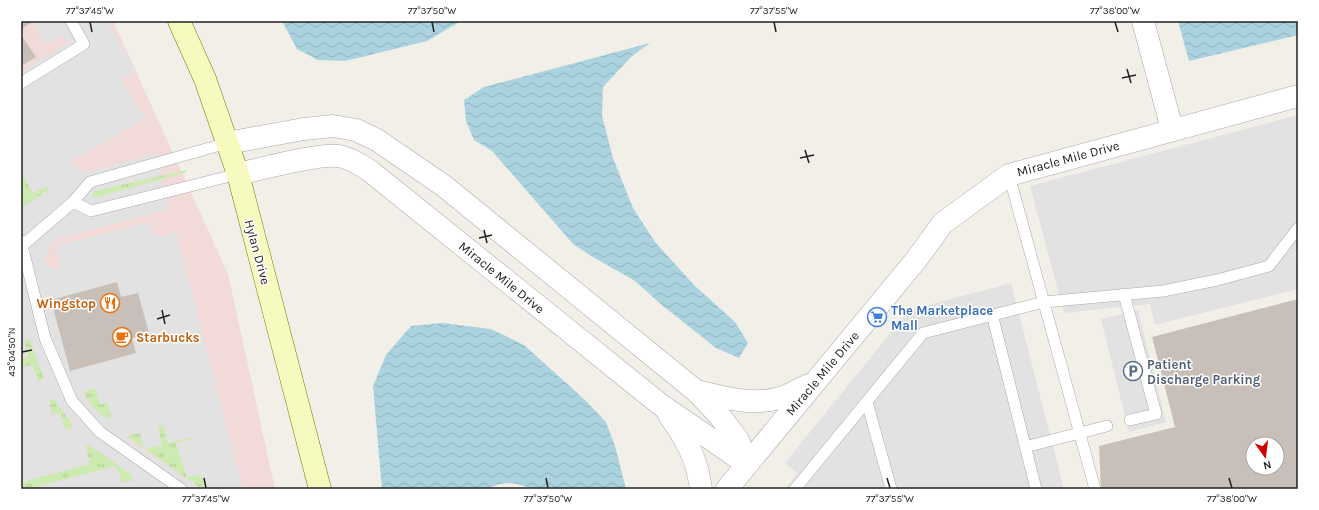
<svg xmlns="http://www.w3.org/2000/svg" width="1319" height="510" font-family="Karla,sans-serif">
<defs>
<pattern id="grass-tufts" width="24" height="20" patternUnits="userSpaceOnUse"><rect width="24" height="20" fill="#cdebb0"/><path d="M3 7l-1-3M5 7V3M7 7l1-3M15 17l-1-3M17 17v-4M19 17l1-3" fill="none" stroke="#b0c997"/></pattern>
<pattern id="water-waves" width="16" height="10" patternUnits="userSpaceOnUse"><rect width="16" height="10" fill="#aad3df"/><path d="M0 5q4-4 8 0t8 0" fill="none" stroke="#92b5bf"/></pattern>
</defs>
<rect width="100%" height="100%" fill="#f2efe9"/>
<polygon fill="#f2dad9" points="21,21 113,21 228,274 275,489 21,489"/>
<g fill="url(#grass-tufts)">
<polygon points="187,170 187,172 95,198 92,196 94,191"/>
<polygon points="21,172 33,193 46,186 50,189 21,208 21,200 24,198 21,192"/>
<polygon points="26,339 31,341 44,378 39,382 32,365 21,368 21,359 29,357 24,342"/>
<path d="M95,388L108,402L111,416L108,420C99,417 84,400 85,390Z"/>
<polygon points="52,398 56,400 72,424 72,429 68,430 64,427 60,413 52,415 49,401"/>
<polygon points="162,425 165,427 168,443 191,437 192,439 176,443 187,477 201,474 205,485 203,487 199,487 128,437 129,434 140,432 141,435 161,444 158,427"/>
<polygon points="86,444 90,445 132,475 132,480 122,483 116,466 28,489 21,489 21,482 89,464"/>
</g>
<g fill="#e2e2e2" fill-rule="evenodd">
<path d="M107,21L136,71L123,78V82L145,119L72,161V164L83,171H94L156,153L162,175L94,191L92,196L95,198L163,179L170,209L57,239L49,247L44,262L47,267L57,269L60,265L55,246L149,222L152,232L155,236H162L176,232L243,489H28L116,466L122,483L132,480V475L88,444L85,446L90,464L21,482V368L32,365L39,382L44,378L29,339H26L24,342L29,357L21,359V317L25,319L21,302V208L50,189L46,186L33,193L21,172V71L65,45L68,41L64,35L46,45L33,22ZM95,388L100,404L108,402L111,416L108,420L94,408L85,396V391ZM53,398L72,424V429L68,430L64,427L60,413L52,415L49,401ZM159,426H164L168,443L191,437L192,439L176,443L187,477L201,474L205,485L203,487H199L129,440L128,437L129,435L140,433L144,449L162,445L158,430Z"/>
<polygon points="1298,115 1298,248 1295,252 1298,267 1298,289 1155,325 1150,304 1064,313 1030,186"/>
<polygon points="1011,283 1064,489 785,489 798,473 785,463 909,310"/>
<polygon points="1138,310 1166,422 1129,432 1101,319"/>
</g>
<g fill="url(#water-waves)">
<polygon points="282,21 461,21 427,41 345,61 318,60 297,49"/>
<polygon points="1178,21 1298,21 1298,35 1189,61"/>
<polygon points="650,43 632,56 603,87 602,116 613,158 633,208 655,242 694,285 735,322 748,343 739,358 716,348 663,306 635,281 593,257 573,244 492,151 474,140 466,121 464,100 484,87"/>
<path d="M442,323L491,329L524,345L584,399L606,422L615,446L626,489H531C517,482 501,481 488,489H382L373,386L386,355L411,326Z"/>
</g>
<g fill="#c7bfb8" fill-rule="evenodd">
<polygon points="21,21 34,21 21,29"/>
<polygon points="21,35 36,57 21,66"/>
<polygon points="117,282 121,297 138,293 149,333 132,338 136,353 70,371 51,300"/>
<path d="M1298,299V489H1101L1099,446L1175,427L1152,337ZM1253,444H1277V468H1253Z"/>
</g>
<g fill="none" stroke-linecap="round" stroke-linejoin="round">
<defs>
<g id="service">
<polyline points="21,83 84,44 71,21"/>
<polyline points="1009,175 1095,489"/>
<polyline points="73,202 91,211 238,174"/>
<polyline points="21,241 45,338 72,401 100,432 181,489"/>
<polyline points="23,245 73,202 90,182 227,143"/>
<polyline points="1124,294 1156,414 1130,420"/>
<polyline points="992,314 1036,489"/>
<polyline points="867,402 891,489"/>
<polyline points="1025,447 1107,426"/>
<polyline points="795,489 923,333 1044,302 1163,291 1217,280 1269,266 1298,228"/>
</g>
<g id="minor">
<polyline points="1143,21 1172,129"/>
<polyline points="227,143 304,129 333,126 356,130 377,140 444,186 696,391 719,415 738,440 747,464"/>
<path d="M238,174C261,169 318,153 339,156C350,158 361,165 370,171L661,405L747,464"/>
<path d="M696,391C726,398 756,407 786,396C794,393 801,388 809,385"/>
<path d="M669,415C687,440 697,459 701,489"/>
<polyline points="727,489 916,260 943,223 1009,175 1298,96"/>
</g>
<polyline id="secondary" points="179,21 205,79 238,174 320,489"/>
</defs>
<use href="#service" stroke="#a9a9a9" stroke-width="12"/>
<use href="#minor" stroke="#a9a9a9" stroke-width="23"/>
<use href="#secondary" stroke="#707d05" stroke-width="23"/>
<use href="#service" stroke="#fff" stroke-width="11"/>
<use href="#minor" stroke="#fff" stroke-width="22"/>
<use href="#secondary" stroke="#f7fabf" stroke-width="22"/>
</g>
<path fill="none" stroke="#222" stroke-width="1.5" d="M90,22L92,32M432,22L434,32M774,22L776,32M1115,22L1118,32M1127,69L1131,83M1122,78L1136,75M805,150L809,163M800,158L814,155M484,230L487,243M479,238L492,235M162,310L165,324M157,319L170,315M22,352L32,350M204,478L206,488M546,478L548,488M887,478L890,488M1229,478L1232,488"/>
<defs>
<symbol id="restaurant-ring" viewBox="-11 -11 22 22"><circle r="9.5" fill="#fff" stroke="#e8710a" stroke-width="1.5"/><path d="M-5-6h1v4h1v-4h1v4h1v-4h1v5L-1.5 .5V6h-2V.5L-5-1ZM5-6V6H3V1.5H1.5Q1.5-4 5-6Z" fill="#e8710a"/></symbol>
<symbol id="supermarket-ring" viewBox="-11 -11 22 22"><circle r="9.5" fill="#fff" stroke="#3f7fe0" stroke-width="1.5"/><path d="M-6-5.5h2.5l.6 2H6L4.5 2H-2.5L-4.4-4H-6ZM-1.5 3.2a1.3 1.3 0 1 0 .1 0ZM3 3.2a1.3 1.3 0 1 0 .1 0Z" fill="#3f7fe0"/></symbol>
<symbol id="cafe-ring" viewBox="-11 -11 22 22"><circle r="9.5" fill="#fff" stroke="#e8710a" stroke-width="1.5"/><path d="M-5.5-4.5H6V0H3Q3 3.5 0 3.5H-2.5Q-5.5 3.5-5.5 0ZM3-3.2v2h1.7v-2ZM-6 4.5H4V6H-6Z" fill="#e8710a"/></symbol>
<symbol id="parking-ring" viewBox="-11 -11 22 22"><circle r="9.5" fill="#fff" stroke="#5c6f8a" stroke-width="1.5"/><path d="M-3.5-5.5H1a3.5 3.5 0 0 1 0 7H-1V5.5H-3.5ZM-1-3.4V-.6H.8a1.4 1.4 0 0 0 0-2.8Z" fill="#5c6f8a"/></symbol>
</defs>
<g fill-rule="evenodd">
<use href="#restaurant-ring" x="99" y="292" width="22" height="22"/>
<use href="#supermarket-ring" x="866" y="306" width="22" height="22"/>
<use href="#cafe-ring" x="111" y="326" width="22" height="22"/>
<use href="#parking-ring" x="1122" y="360" width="22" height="22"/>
</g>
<g text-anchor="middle" stroke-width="3" stroke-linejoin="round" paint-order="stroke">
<g font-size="13" fill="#222" stroke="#fff">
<text transform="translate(1068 158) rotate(-15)" y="5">Miracle Mile Drive</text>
<text transform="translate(258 252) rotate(75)" y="5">Hylan Drive</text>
<text transform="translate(502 277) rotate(39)" y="5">Miracle Mile Drive</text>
<text transform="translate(822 373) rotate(-50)" y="5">Miracle Mile Drive</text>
</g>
<g font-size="13" font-weight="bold" fill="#c56008" stroke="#fff" text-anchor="end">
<text x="96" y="308">Wingstop</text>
<text x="136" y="342" text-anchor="start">Starbucks</text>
</g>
<g font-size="13" font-weight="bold" fill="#366cbe" stroke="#fff" text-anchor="start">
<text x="891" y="315">The Marketplace<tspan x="891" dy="15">Mall</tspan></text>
</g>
<g font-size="13" font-weight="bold" fill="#4e5e75" stroke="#fff" text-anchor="start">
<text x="1147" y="369">Patient<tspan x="1147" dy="15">Discharge Parking</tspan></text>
</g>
</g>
<rect width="1319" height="510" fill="none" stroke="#ffffff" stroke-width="44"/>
<g transform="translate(1265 456) rotate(166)"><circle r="19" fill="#ffffff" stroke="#a7a7a7"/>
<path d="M0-3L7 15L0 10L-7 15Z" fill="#d40000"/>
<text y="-6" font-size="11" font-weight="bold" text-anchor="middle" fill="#222222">N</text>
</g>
<rect x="22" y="22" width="1275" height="466" fill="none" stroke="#222" stroke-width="1.5"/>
<g font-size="10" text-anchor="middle" fill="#222">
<text x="90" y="14">77°37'45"W</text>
<text x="432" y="14">77°37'50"W</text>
<text x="774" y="14">77°37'55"W</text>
<text x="1115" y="14">77°38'00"W</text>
<text transform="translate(11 352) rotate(-90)" y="4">43°04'50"N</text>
<text x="206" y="502">77°37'45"W</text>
<text x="548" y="502">77°37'50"W</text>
<text x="890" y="502">77°37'55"W</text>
<text x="1232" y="502">77°38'00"W</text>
</g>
</svg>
